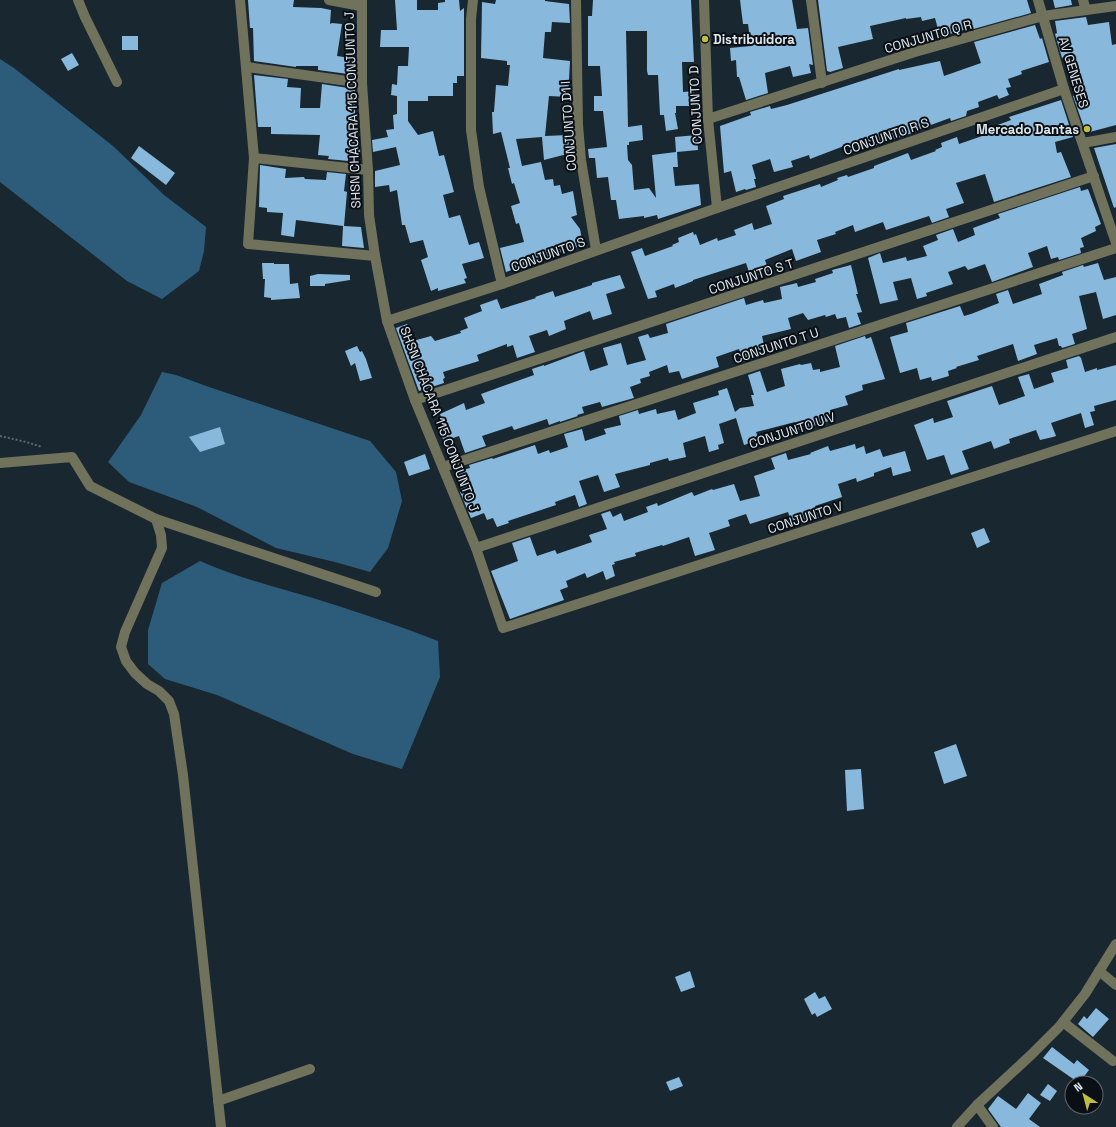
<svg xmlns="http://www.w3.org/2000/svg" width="1116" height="1127" font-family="'Space Grotesk',sans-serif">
<rect width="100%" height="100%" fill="#192731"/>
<g fill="#2d5c7b">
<polygon points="0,59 14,68 113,146 164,195 206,227 204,251 199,271 162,299 127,281 0,182"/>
<polygon points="162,372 176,375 209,387 370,441 396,472 402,501 388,548 370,572 335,562 276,548 197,507 129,482 108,462 141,415"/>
<path d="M200,561C236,577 275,587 313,598C355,611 397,625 438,641L440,677L402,769L353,754L217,695L165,679L148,664V630L162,583Z"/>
</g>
<g fill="#88b9dc">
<polygon points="248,0 294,0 293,7 321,8 331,10 330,24 332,23 342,24 337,56 350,58 348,74 318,70 318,66 296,66 296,67 254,61 253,28 250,28"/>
<polygon points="395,0 417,0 417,10 438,10 438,3 445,2 445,0 459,0 460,11 464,8 464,76 457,76 457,83 453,83 453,96 428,96 428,101 408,101 408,121 418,135 433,131 439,156 444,155 454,192 443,195 449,218 460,215 469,245 479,242 484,258 462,264 467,278 464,279 466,283 438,291 438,288 431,291 421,260 428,257 423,240 410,243 405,225 402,225 397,190 390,192 389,185 375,187 375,171 400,165 396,147 373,152 372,140 388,137 386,130 394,129 393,115 397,114 397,96 391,95 392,84 397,85 398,66 408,66 409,47 380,47 381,30 397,30"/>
<polygon points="496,0 545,0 545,1 569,4 570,23 552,22 551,32 545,32 543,58 570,61 568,97 549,96 545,136 568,135 568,138 570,138 571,153 544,160 542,137 516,139 522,166 541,162 545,180 553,179 554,186 560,185 562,194 573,191 577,215 571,217 580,229 583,245 506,272 500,248 524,242 519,223 516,224 511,206 520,203 514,183 512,184 508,168 510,168 501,132 493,134 492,112 494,112 496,85 508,86 510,65 507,65 507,61 481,58 482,2 495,4"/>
<polygon points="593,0 691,0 694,62 682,62 683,92 694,91 695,106 676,106 676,113 675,113 678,129 666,131 664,115 660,115 658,75 648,75 647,71 647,31 626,31 628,127 642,125 643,140 629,142 629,145 627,145 628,160 632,165 634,190 649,188 656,198 652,155 676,152 675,137 697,135 698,150 677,152 678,167 673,167 675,186 699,184 701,205 658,219 657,215 644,218 644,216 619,219 616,200 611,200 608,177 597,178 595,158 589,158 588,149 607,147 603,111 594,111 594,96 602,96 600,66 588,66 588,16 592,16"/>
<polygon points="740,0 792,0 797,29 808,28 813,65 809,64 811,73 793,77 790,66 765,73 768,93 746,100 739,77 737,77 736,60 731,61 730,48 751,46 748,24 743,24"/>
<polygon points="818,0 1027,0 1031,13 970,30 970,28 940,37 935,18 922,21 921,17 906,19 906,18 870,26 873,39 838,47 843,68 830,72 827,71"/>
<polygon points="1053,0 1071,0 1072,5 1055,8"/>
<polygon points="1086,17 1088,25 1109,22 1112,45 1116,44 1116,125 1086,133 1073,96 1076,95 1075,89 1065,59 1066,56 1062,58 1055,34 1057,33 1055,21"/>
<polygon points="1035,25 1040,39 1042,38 1049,62 1021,71 1022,74 1008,79 1011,87 1006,88 1009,95 999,99 997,95 978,102 979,107 967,111 966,116 951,121 950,118 917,130 918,131 865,149 863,141 845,147 844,146 810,159 809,155 791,161 793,167 774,172 770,159 752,165 756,179 754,179 756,187 746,190 745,189 736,192 731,171 724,173 720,126 751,115 750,112 770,106 771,109 787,105 899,69 899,70 940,61 944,76 981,63 974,42"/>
<rect x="122" y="36" width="16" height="14"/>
<polygon points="72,53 79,65 68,71 61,59"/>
<polygon points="254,75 288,79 287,87 301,88 300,108 320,108 322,84 355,89 355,144 360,143 360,152 355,152 355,160 348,159 348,161 328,159 329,156 318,155 320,135 271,134 271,127 258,127"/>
<polygon points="1061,100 1073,137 1055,142 1057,153 1061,152 1071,177 994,202 985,174 956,183 964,203 946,209 949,217 932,223 929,216 886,230 883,222 855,232 853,225 835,232 836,234 817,240 821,252 796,261 792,249 765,260 769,271 751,278 746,263 693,280 693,281 675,288 674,284 655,291 657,297 648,299 631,252 642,248 645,256 673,246 672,245 679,242 678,238 693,232 694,235 696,234 700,245 717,238 718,241 736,235 734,230 752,223 754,230 772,224 766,206 784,199 783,196 820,184 821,187 838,180 837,178 847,175 848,177 874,168 874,166 908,153 911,160 936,151 935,150 942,147 941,143 957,137 959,144 988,134 987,129 1011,120 1009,117"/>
<polygon points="1116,144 1116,207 1114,208 1094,148"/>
<polygon points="139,146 175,173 166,185 131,158"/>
<polygon points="260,165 286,169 285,178 304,177 305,179 326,180 327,172 346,174 344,191 347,192 344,226 361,227 364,248 342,246 343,226 296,220 294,237 281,235 283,213 267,212 267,208 259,207"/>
<polygon points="1080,187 1081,191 1088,189 1101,224 1095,227 1096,231 1081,238 1084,247 1080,248 1081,253 1059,260 1058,257 1051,259 1047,246 1028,253 1033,267 992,282 985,264 968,270 965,266 948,272 953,284 926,293 927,296 917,299 911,278 893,282 898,300 880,304 868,258 880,253 883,263 906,257 907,261 927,256 923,246 938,240 936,235 953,229 958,242 975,235 973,228 1000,218 998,214"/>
<polygon points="262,263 274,263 274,264 289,264 290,284 298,283 300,298 271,300 271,298 264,297 265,279 263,279"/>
<polygon points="1098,263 1104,280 1116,277 1116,315 1103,319 1096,292 1079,296 1087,329 1072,334 1075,344 1062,348 1061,346 1059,346 1057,338 1034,345 1037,354 1018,361 1013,344 977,356 979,360 956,367 957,368 948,371 949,376 932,381 931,377 920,380 917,368 900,373 890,337 908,332 906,323 960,306 964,316 971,314 999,303 996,294 1008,290 1013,304 1042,294 1039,284 1063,275 1062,272 1083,265 1084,267"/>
<polygon points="851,265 858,294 856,294 862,312 857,313 861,324 849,328 846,317 837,319 835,314 826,317 825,315 808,320 803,313 788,318 791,329 762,336 766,354 756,357 756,358 744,362 739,349 716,357 719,367 682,379 679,371 669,373 667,365 649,372 650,376 640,379 641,383 630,387 634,398 602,407 600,402 582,407 584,413 577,415 578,416 560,422 560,421 549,425 547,419 514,430 512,426 482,436 486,446 465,453 459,436 444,441 439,431 445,429 440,414 464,403 466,410 485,403 481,394 534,375 532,369 544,365 544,366 584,351 590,371 608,365 603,348 621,343 627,365 646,360 638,337 648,334 650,338 668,333 666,324 744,298 746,305 763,300 764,303 782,299 780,287 797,283 798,287 816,282 815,279 833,273 832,270"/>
<polygon points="318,274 350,275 350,280 325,284 325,286 310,286 310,276"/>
<polygon points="620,275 625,288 606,294 612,314 593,320 590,311 564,321 566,329 549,336 547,330 529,336 535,352 517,358 513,345 507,347 507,344 477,355 479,361 443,372 445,378 443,379 444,383 419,391 396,328 407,324 413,341 431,336 435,341 461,333 460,331 468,328 464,318 482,311 480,305 497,299 501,309 536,298 535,297 553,291 555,297 592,285 592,283"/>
<polygon points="865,336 866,339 871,337 885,379 862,385 863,390 845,396 848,405 830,410 832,420 797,431 795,422 768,429 756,432 759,440 744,445 736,418 719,424 724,443 718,445 719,449 709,452 705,436 683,443 686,457 669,461 668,458 650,463 650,465 615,474 620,487 604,492 598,475 579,481 587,504 579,507 575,495 555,502 556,505 508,521 509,523 497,527 493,518 487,520 484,513 471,518 460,492 462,491 456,472 470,468 469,465 492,458 493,459 535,445 538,454 549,450 550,453 568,447 564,434 582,429 585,441 606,434 604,429 621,425 619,416 638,410 639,414 656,409 657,414 675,410 678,420 696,413 693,403 719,395 718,391 727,388 735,412 740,408 754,406 751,395 754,395 748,375 760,371 767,392 785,386 781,369 800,364 801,365 811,363 813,370 820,369 820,372 840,367 835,346"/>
<polygon points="357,346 360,352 362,351 366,359 372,378 360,381 355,363 351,366 345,351"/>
<polygon points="1079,356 1081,358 1085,372 1097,368 1097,370 1116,365 1116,400 1094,406 1095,411 1090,412 1094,425 1085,428 1081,413 1051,423 1056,436 1053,437 1040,440 1036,430 1009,439 1010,443 994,449 991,441 962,451 969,469 951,475 944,455 927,460 914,425 933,418 934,423 953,417 947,401 992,386 999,405 1025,396 1018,377 1029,374 1034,389 1054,382 1051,373 1068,368 1066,360"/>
<polygon points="220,427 225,444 200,452 189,437"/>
<polygon points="855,444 856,449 864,446 866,454 880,449 883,457 905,451 911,471 893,476 891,467 874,473 874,476 857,482 856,478 838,484 842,497 815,506 819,518 800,524 799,523 792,525 788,512 750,524 746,514 728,520 730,526 709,533 715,550 695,556 689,537 663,546 662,545 635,553 636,556 614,562 615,564 612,565 615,576 606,580 603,571 587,578 585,573 566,581 568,587 560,590 564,600 510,619 491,571 518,561 512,543 530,537 537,556 555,550 557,554 592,542 589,535 607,529 601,514 610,511 613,517 621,513 624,521 648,512 646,507 657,503 658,506 692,492 694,496 712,489 713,490 734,484 740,501 760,496 754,476 775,469 771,458 786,453 788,460 811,454 810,453 828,446 830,451"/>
<polygon points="425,454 430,469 409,476 404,462"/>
<polygon points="984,528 990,542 977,548 971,533"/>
<polygon points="956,744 967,776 944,784 934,752"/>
<polygon points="861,769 864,809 847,811 845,770"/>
<polygon points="690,971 695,987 681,992 675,977"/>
<polygon points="815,992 819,999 825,996 832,1009 817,1017 815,1013 812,1015 804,999"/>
<polygon points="1096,1008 1109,1019 1093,1037 1078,1024 1084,1016 1087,1019"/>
<polygon points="1052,1047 1074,1064 1077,1060 1089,1070 1079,1083 1043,1058"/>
<polygon points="679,1077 683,1086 670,1091 666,1082"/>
<polygon points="1048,1084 1057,1091 1050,1101 1040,1095"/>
<polygon points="1028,1093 1041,1103 1029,1119 1040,1127 1001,1127 988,1109 998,1096 1016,1109"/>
</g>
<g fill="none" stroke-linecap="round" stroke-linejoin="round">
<polyline stroke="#5c6871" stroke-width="2" stroke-dasharray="2 2" stroke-linecap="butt" points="0,436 26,442 42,447"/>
<g stroke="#71725c" stroke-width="10">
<polyline points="78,0 85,17 117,82"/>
<polyline points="240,0 254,158 248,244 375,256"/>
<polyline points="329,0 361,6"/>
<polyline points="362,0 362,83 368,170 369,215 375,256 387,321 415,400 476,548 503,628 1116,431"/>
<polyline points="473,0 471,19 471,130 479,187 502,284"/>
<polyline points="576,0 578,125 581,160 596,250"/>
<polyline points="704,0 708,119 717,208"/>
<polyline points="811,0 822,83"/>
<polyline points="1038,0 1064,89 1116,243"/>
<polyline points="1083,0 1086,10"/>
<polyline points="247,67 362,83"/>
<polyline points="708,119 915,52 1043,16 1116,6"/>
<polyline points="1083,143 1116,137"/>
<polyline points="254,158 368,170"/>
<polyline points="387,321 502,284 717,208 1064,89"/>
<polyline points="415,400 1094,176"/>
<polyline points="0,463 72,457 90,486 156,519 376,592"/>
<polyline points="443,467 1116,248"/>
<polyline points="156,519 161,535 162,548 125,632 121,647 126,661 135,673 147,684 159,691 169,701 174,714 183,775 221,1127"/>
<polyline points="476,548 1116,337"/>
<polyline points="1099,971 1116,985"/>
<polyline points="1063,1022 1113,1061"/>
<polyline points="218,1101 310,1069"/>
<polyline points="977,1105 993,1127"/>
<polyline points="957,1127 977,1105 1032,1054 1059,1027 1085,994 1116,944"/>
</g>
</g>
<g fill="#bfbe41" stroke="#090f14" stroke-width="1.5">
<circle cx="705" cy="39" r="4"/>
<circle cx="1087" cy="129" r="4"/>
</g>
<g text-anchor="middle" stroke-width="4" stroke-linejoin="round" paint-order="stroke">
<g font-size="13" fill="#e0e9ef" stroke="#090f14">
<text transform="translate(928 36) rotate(-16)" y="5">CONJUNTO Q R</text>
<text transform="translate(1074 72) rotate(73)" y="5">AV GENESES</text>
<text transform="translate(695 105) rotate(-93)" y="5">CONJUNTO D</text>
<text transform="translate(352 110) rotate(-92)" y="5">SHSN CHÁCARA 115 CONJUNTO J</text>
<text transform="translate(568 126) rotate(-94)" y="5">CONJUNTO D1 I</text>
<text transform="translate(886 136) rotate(-19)" y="5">CONJUNTO R S</text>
<text transform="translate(548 254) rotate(-20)" y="5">CONJUNTO S</text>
<text transform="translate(751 276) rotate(-18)" y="5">CONJUNTO S T</text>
<text transform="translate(776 345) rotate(-18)" y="5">CONJUNTO T U</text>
<text transform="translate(440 419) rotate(69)" y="5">SHSN CHÁCARA 115 CONJUNTO J</text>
<text transform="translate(792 430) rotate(-18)" y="5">CONJUNTO U V</text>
<text transform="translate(805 517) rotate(-18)" y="5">CONJUNTO V</text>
</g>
<g font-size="13" font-weight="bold" fill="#e0e9ef" stroke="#090f14" text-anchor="start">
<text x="713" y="44">Distribuidora</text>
<text x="1079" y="134" text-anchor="end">Mercado Dantas</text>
</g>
</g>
<g transform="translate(1084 1095) rotate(324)"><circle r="19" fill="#090f14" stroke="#5f666c"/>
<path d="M0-3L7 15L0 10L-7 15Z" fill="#bfbe41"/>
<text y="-6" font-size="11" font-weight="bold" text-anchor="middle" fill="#e0e9ef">N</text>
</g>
</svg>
